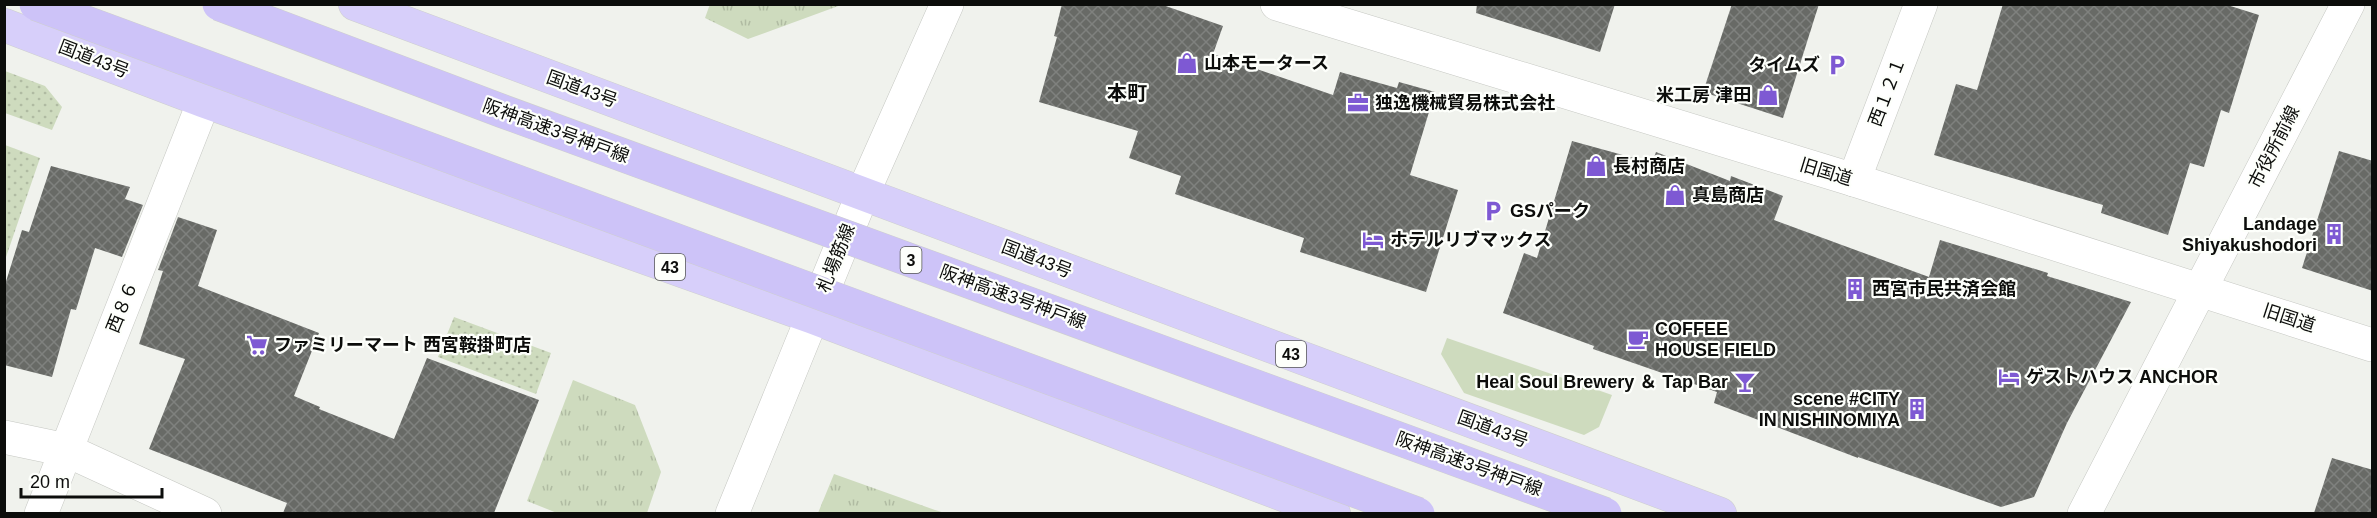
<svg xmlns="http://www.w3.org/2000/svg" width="2377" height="518" font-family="Helvetica,'Noto Sans JP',sans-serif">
<defs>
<pattern id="grass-dots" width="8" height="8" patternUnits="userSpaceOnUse" patternTransform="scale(1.5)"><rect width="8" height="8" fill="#cedbbe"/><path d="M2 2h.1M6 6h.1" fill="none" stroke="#b0bba2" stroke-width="1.8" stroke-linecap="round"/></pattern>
<pattern id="park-tufts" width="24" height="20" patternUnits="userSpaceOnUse" patternTransform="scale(1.5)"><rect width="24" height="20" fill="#cedbbe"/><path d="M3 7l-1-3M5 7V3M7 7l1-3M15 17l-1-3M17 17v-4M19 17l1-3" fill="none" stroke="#b0bba2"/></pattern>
<pattern id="building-cross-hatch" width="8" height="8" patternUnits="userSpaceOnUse" patternTransform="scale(1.5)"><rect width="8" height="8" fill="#686a66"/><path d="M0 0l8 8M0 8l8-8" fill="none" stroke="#7f817e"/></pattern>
</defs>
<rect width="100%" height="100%" fill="#f0f2ed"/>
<g fill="url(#grass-dots)">
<polygon points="5,71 45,86 62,107 52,130 5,113"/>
<polygon points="5,145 40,158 5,260 4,145"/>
<polygon points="454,317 551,353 536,394 438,357"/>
</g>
<g fill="url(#park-tufts)">
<polygon points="710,4 841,4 841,5 748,39 705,18"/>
<polygon points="573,380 635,405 661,472 647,513 557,513 527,501"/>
<polygon points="834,474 935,510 945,513 818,513"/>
</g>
<polygon fill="#cedbbe" points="1447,338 1612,395 1599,427 1584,435 1464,393 1441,354"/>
<g fill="url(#building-cross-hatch)">
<polygon points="1062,4 1160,4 1223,26 1213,54 1333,95 1340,72 1397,88 1399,82 1435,92 1410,175 1458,190 1426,292 1300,252 1304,238 1175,194 1181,176 1129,158 1138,131 1039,102 1057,37 1054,36"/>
<polygon points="1477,4 1615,4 1600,52 1476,13"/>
<polygon points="1732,4 1819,4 1783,118 1703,92"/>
<polygon points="2003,4 2224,4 2259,15 2229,113 2221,110 2204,167 2190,163 2168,235 2101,213 2103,205 1934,155 1956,84 1977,90"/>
<polygon points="1572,141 1652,163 1656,152 1730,181 1731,176 1783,196 1774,220 1929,277 1940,240 2048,273 2047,276 2131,302 2067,423 2034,497 2001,507 1858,457 1858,458 1714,403 1717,392 1593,349 1594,346 1503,313 1524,253 1537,258"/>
<polygon points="2339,151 2373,161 2373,291 2302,268"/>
<polygon points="51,166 130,187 125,199 143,205 122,257 95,248 76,310 71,309 52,377 4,365 4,288 22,230 29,232"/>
<polygon points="178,217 217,230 198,286 319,333 294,396 320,407 319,409 394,439 427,358 539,400 494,513 283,513 287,503 149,449 185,359 139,344 163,271 158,270"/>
<polygon points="2332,458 2373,470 2373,513 2314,513"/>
</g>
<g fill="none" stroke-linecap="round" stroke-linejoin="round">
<defs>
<g id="minor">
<polyline points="1854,180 1921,4"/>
<polyline points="4,437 66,450 205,514"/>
<polyline points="41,514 204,101"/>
</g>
<g id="tertiary">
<polyline points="1277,4 1854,180 2372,345"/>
<polyline points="732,514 863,193 947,4"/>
<polyline points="2084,514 2348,4"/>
</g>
<g id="trunk">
<polyline points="355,4 1720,514"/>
<polyline points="4,25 204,101 812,317 1334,514"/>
</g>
</defs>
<use href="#minor" stroke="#c6c8c3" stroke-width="34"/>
<use href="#tertiary" stroke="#c6c8c3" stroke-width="34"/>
<use href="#trunk" stroke="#cecfce" stroke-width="34"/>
<use href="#minor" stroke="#fff" stroke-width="33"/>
<use href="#tertiary" stroke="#fff" stroke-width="33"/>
<use href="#trunk" stroke="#d7cffa" stroke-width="33"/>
<defs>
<g id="motorway-bridge">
<polyline points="36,4 1418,514"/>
<polyline points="219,4 502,111 1605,514"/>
</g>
</defs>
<use href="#motorway-bridge" stroke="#cecfce" stroke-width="34" stroke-linecap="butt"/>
<use href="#motorway-bridge" stroke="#cdc3f8" stroke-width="33"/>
</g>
<defs>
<symbol id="shop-bare" viewBox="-9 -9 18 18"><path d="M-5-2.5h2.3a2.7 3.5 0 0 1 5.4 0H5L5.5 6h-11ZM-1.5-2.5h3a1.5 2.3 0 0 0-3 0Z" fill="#7e59d3" stroke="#fdfffb" stroke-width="2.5" paint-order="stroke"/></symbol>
<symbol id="parking-bare" viewBox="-9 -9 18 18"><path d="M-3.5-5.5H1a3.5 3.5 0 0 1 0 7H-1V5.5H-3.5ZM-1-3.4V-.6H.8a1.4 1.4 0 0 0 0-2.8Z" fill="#7e59d3" stroke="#fdfffb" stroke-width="2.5" paint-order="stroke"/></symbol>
<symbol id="office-bare" viewBox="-9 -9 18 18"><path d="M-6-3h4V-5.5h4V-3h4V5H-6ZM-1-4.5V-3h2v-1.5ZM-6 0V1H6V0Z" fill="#7e59d3" stroke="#fdfffb" stroke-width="2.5" paint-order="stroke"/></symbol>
<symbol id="building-bare" viewBox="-9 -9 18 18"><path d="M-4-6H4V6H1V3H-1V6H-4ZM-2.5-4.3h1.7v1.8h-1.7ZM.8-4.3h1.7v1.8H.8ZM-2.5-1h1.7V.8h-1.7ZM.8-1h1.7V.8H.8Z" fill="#7e59d3" stroke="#fdfffb" stroke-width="2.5" paint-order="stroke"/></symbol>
<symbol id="hotel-bare" viewBox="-9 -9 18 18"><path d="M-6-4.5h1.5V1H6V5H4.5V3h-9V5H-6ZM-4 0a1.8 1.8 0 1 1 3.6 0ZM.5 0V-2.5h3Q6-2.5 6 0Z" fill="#7e59d3" stroke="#fdfffb" stroke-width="2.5" paint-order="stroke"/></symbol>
<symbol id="cafe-bare" viewBox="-9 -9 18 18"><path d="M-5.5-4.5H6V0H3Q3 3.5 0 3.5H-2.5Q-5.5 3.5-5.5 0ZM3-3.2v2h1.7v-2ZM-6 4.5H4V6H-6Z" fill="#7e59d3" stroke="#fdfffb" stroke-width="2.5" paint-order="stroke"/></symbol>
<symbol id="supermarket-bare" viewBox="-9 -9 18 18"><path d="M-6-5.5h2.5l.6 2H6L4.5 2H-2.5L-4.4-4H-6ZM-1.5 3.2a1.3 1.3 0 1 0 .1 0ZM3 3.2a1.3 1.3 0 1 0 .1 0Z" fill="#7e59d3" stroke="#fdfffb" stroke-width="2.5" paint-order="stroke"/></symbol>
<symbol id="bar-bare" viewBox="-9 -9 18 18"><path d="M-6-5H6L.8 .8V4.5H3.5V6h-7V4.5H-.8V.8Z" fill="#7e59d3" stroke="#fdfffb" stroke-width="2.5" paint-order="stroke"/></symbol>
</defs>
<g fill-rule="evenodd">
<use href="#shop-bare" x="1172" y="48" width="30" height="30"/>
<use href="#parking-bare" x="1822" y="50" width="30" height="30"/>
<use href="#shop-bare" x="1753" y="80" width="30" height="30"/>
<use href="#office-bare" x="1343" y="88" width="30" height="30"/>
<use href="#shop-bare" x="1581" y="151" width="30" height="30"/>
<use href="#shop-bare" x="1660" y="180" width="30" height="30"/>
<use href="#parking-bare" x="1478" y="196" width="30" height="30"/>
<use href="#building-bare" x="2319" y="219" width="30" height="30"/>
<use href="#hotel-bare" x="1358" y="225" width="30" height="30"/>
<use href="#building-bare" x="1840" y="274" width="30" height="30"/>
<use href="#cafe-bare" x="1623" y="324" width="30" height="30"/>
<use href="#supermarket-bare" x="242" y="330" width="30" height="30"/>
<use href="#hotel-bare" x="1994" y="362" width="30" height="30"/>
<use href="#bar-bare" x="1730" y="367" width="30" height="30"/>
<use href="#building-bare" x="1902" y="394" width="30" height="30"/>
</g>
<g text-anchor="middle" stroke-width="4.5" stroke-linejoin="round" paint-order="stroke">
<g fill="#fdfffb" stroke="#545653" stroke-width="1.5">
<rect x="900.5" y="247" width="21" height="26" rx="4.5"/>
<rect x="655" y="254" width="30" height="26" rx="4.5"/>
<rect x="1276" y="341" width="30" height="26" rx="4.5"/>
</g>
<g font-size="16" font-weight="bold" fill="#0c0d0b">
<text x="911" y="266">3</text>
<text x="670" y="273">43</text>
<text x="1291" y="360">43</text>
</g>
<g font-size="18" fill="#0c0d0b" stroke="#fdfffb">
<text transform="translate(94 59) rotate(21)" y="6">国道43号</text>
<text transform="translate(582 89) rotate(20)" y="6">国道43号</text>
<text transform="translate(1887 92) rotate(-69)" y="6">西１２１</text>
<text transform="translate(556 131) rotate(20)" y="6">阪神高速3号神戸線</text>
<text transform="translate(2274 147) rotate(-63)" y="6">市役所前線</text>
<text transform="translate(1826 172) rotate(17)" y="6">旧国道</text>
<text transform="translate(836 258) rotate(-68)" y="6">札場筋線</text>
<text transform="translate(1037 259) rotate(21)" y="6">国道43号</text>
<text transform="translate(1013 297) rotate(20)" y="6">阪神高速3号神戸線</text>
<text transform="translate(122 307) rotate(-68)" y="6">西８６</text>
<text transform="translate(2289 318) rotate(18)" y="6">旧国道</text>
<text transform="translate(1493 429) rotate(20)" y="6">国道43号</text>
<text transform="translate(1469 464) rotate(20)" y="6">阪神高速3号神戸線</text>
</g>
<g font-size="18" font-weight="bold" fill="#0c0d0b" stroke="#fdfffb" text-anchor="start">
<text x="1204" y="69">山本モータース</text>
<text x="1820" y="71" text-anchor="end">タイムズ</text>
<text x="1751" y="101" text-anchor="end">米工房 津田</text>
<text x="1375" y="109">独逸機械貿易株式会社</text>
<text x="1613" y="172">長村商店</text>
<text x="1692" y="201">真島商店</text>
<text x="1510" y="217">GSパーク</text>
<text x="2317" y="230" text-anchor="end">Landage<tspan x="2317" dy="21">Shiyakushodori</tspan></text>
<text x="1390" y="246">ホテルリブマックス</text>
<text x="1872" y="295">西宮市民共済会館</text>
<text x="1655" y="335">COFFEE<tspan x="1655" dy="21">HOUSE FIELD</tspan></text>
<text x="274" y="351">ファミリーマート 西宮鞍掛町店</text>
<text x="2026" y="383">ゲストハウス ANCHOR</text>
<text x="1728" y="388" text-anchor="end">Heal Soul Brewery ＆ Tap Bar</text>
<text x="1900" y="405" text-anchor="end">scene #CITY<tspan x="1900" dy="21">IN NISHINOMIYA</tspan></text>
</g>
<g font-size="20" font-weight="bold" fill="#0c0d0b" stroke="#fdfffb">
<text x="1127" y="100">本町</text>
</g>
</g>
<rect width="2377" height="518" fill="none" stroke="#0c0d0b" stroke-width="12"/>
<path d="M21 488v9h141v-9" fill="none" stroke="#0c0d0b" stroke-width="3"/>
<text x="30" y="488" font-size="18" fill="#0c0d0b" stroke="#fdfffb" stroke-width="4.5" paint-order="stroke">20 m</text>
</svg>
